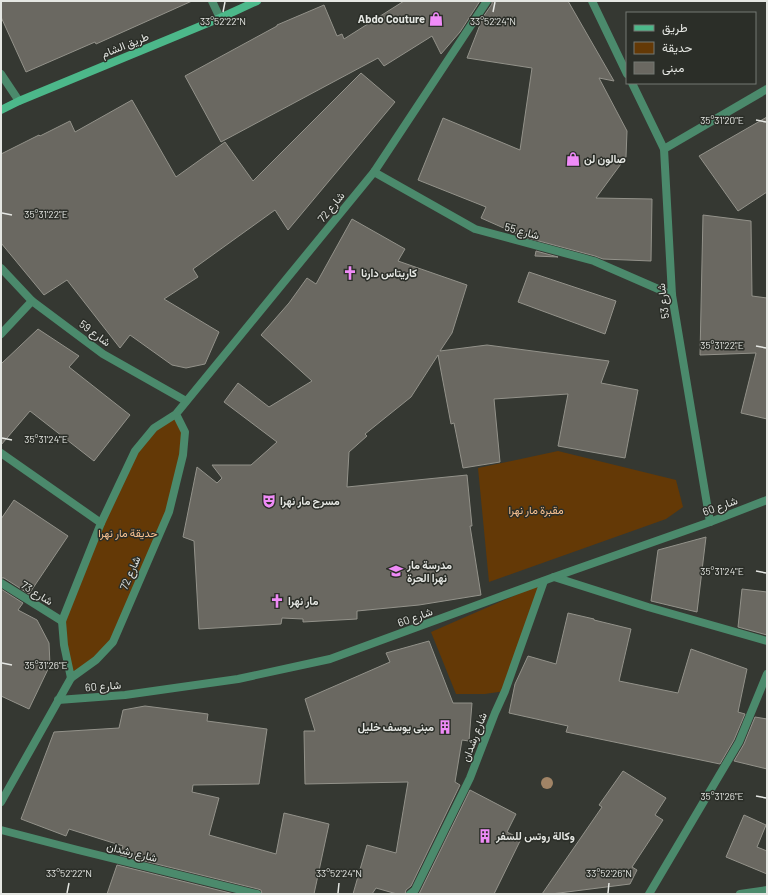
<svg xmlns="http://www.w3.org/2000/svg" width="768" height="895" font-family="Barlow,Vazirmatn,sans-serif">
<rect width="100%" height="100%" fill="#353832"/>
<g fill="#643906">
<polygon points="176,414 185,432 169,512 113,642 71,678 62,621 135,451 154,428"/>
<polygon points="558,451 676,480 683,507 666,519 489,582 478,468"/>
<polygon points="541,584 505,691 485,694 456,694 431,632"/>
</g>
<g fill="#6a6861" stroke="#93928a">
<polygon points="1,1 192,1 96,44 95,42 26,72 1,17"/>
<polygon points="404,1 480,1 460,32 441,54 432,36 384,66 378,58 221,142 185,76 277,26 277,25 324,5 337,36 342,34 344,39"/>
<polygon points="492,1 568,1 614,81 599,78 627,131 626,157 596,198 652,199 651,261 603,259 595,256 524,237 481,218 486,207 418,180 443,118 520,150 532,68 467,58 483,17 492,4"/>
<polygon points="361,73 395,102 288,230 275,210 193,269 198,277 164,299 219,332 205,364 186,368 172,365 130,335 120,348 67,280 44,295 1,243 1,154 39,135 40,136 70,121 75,132 132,100 176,177 225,142 253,181"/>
<polygon points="767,117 767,192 738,211 699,156"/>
<polygon points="703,215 751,221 752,296 767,298 767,419 741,413 756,353 700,355"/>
<polygon points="352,219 405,249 398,261 467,285 452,333 440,351 487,345 609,361 601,383 638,390 625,458 558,446 568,394 494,399 500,462 463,468 454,423 451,424 438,355 411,397 365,434 367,436 349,452 347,487 467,475 472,526 470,526 481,595 419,605 357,611 357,619 303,622 303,619 282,618 281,624 199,629 194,541 183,537 197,467 217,483 222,478 212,465 251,465 277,442 224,402 238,383 269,407 312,381 261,335 289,303 307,278 316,284"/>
<polygon points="536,251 558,257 535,256"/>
<polygon points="529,272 616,301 605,334 518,302"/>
<polygon points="38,329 79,356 69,367 130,415 94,461 30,411 1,445 1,364"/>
<polygon points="14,500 68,536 29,594 4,578 1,578 1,519"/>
<polygon points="706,537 697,612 651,601 658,550"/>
<polygon points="1,589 23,603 18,610 37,620 49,643 50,665 29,709 1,696"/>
<polygon points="742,589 767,592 767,635 738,627"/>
<polygon points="568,613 594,619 594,620 631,629 619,681 678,693 691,649 747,669 738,712 745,714 734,740 720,764 566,732 568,726 509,713 515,684 528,656 556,664"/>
<polygon points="429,641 453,703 472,703 469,741 462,740 455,782 460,785 411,886 406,890 405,894 397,894 376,888 372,894 353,894 367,845 396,853 408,782 305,784 304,731 315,731 305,699 390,662 386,653"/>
<polygon points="145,706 208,714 207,721 267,729 259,784 193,785 192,792 219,798 209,835 276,854 284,813 329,824 314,894 262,894 261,890 258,889 120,855 123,846 69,829 66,836 21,819 54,732 119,728 123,710"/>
<polygon points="755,717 767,719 767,769 734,761 744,744"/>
<polygon points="623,771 666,798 655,815 663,820 632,867 637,870 630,884 551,894 542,894 602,807 599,805"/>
<polygon points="470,790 516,814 507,832 521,839 494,894 419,894"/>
<polygon points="744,815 766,825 757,847 767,851 767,874 726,857"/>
<polygon points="117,865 234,894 107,894"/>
</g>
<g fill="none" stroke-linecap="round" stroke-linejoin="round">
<g stroke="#4b8a6c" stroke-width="8">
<polyline points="212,1 220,18"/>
<polyline points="1,453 101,523"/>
</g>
<g stroke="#4b8a6c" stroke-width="8">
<polyline points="592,1 627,74"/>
<polyline points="1,74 19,101"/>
<polyline points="632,83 664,149 672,295 710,522"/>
<polyline points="664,149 767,89"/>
<polyline points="374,172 475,229 594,261 672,295"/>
<polyline points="1,268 32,301 103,354 186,401"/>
<polyline points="1,334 32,301"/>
<polyline points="176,414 185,432 183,455 169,512 113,642 96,660 71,678 64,645 62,621 101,523 135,451 154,428 176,414 374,172 487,1"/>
<polyline points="554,577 648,607 767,641"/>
<polyline points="1,583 62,621"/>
<polyline points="58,700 125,695 238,679 330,659 554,577 710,522 767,500"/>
<polyline points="1,802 71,678"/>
<polyline points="1,830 78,850 257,894"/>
<polyline points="410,894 415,890 470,778 495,713 505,691 544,581"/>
<polyline points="649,894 739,742 767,674"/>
</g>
<polyline stroke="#4b8a6c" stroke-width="8" points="740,894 767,890"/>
<polyline stroke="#4cb88a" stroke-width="8" points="1,110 19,101 220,18 257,1"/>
</g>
<circle fill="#a18466" cx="547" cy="783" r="6"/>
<path fill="none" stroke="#e5e7e3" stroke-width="1.5" d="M223,12L225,2M493,12L495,2M756,120L766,122M2,213L12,215M756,346L766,348M2,438L12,440M756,571L766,573M2,663L12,665M756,796L766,798M67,893L69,883M338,893L339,883M608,893L609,883"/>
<defs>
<symbol id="shop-bare" viewBox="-9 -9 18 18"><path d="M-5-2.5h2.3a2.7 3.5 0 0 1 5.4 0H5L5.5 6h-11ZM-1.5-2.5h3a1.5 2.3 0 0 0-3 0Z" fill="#ef8bf7" stroke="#2b2e28" stroke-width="2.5" paint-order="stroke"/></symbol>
<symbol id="church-bare" viewBox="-9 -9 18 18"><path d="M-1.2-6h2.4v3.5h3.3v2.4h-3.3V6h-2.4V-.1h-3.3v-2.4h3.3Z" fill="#ef8bf7" stroke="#2b2e28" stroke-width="2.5" paint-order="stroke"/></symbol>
<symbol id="theatre-bare" viewBox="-9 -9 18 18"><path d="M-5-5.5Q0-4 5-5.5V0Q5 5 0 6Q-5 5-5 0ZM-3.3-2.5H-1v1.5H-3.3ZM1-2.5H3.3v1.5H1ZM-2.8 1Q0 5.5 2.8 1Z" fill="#ef8bf7" stroke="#2b2e28" stroke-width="2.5" paint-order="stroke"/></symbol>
<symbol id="school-bare" viewBox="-9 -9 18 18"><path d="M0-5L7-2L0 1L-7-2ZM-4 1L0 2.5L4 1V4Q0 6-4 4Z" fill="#ef8bf7" stroke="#2b2e28" stroke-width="2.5" paint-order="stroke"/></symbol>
<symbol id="building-bare" viewBox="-9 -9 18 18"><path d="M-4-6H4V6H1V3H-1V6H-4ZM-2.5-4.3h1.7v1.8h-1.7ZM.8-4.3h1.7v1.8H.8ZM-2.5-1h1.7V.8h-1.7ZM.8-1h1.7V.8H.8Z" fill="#ef8bf7" stroke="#2b2e28" stroke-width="2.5" paint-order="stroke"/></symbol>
</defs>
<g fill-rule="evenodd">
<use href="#shop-bare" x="426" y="9" width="20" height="20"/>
<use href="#shop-bare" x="563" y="149" width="20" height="20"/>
<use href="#church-bare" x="340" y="263" width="20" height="20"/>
<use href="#theatre-bare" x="259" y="491" width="20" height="20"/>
<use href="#school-bare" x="386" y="561" width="20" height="20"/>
<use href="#church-bare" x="267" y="591" width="20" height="20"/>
<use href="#building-bare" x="435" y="717" width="20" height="20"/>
<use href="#building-bare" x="475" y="826" width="20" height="20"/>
</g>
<g text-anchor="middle" stroke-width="3" stroke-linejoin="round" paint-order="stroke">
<g font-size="11" font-weight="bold" fill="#e5e7e3" stroke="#2b2e28" text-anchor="start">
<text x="425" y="23" text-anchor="end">Abdo Couture</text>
<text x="584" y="163">صالون لن</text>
<text x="361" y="277">كاريتاس دارنا</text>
<text x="280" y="505">مسرح مار نهرا</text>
<text x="407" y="569">مدرسة مار<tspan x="407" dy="13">نهرا الحرة</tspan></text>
<text x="288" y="605">مار نهرا</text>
<text x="434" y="731" text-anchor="end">مبنى يوسف خليل</text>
<text x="496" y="840">وكالة روتس للسفر</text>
</g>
<g font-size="11" fill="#e5e7e3" stroke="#2b2e28">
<text transform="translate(125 45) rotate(-22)" y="4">طريق الشام</text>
<text transform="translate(331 207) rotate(-51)" y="4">شارع 72</text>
<text transform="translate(522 231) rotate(15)" y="4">شارع 55</text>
<text transform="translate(663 301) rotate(-97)" y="4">شارع 53</text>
<text transform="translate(95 333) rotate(36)" y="4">شارع 59</text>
<text transform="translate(720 506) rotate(-20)" y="4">شارع 60</text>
<text transform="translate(130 573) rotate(-67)" y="4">شارع 72</text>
<text transform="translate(37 593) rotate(32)" y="4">شارع 73</text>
<text transform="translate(415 617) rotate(-20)" y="4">شارع 60</text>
<text transform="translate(103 686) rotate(-5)" y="4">شارع 60</text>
<text transform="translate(474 737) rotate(-69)" y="4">شارع رشدان</text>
<text transform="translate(132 852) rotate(14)" y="4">شارع رشدان</text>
</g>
<g font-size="11" fill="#f9c291" stroke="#2b2e28">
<text x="536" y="514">مقبرة مار نهرا</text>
<text x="128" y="537">حديقة مار نهرا</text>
</g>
</g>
<g font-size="10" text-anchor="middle" fill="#e5e7e3" stroke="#2b2e28" stroke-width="3" stroke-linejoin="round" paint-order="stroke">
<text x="223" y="25">33°52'22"N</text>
<text x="493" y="25">33°52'24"N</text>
<text x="722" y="124">35°31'20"E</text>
<text x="46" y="218">35°31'22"E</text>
<text x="722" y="349">35°31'22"E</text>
<text x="46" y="443">35°31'24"E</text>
<text x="722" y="575">35°31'24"E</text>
<text x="46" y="669">35°31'26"E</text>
<text x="722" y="800">35°31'26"E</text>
<text x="69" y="877">33°52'22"N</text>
<text x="339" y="877">33°52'24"N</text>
<text x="609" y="877">33°52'26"N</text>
</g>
<rect width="768" height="895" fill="none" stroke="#e5e7e3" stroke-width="4"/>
<rect x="626" y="12" width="130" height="72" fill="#2b2e28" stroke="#757873"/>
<rect x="634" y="25" width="20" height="6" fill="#4cb88a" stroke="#757873"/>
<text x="662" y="32" font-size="12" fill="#e5e7e3">طريق</text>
<rect x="634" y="42" width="20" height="12" fill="#643906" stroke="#757873"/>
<text x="662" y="52" font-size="12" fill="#e5e7e3">حديقة</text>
<rect x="634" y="62" width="20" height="12" fill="#6a6861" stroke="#757873"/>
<text x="662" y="72" font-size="12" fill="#e5e7e3">مبنى</text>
</svg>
